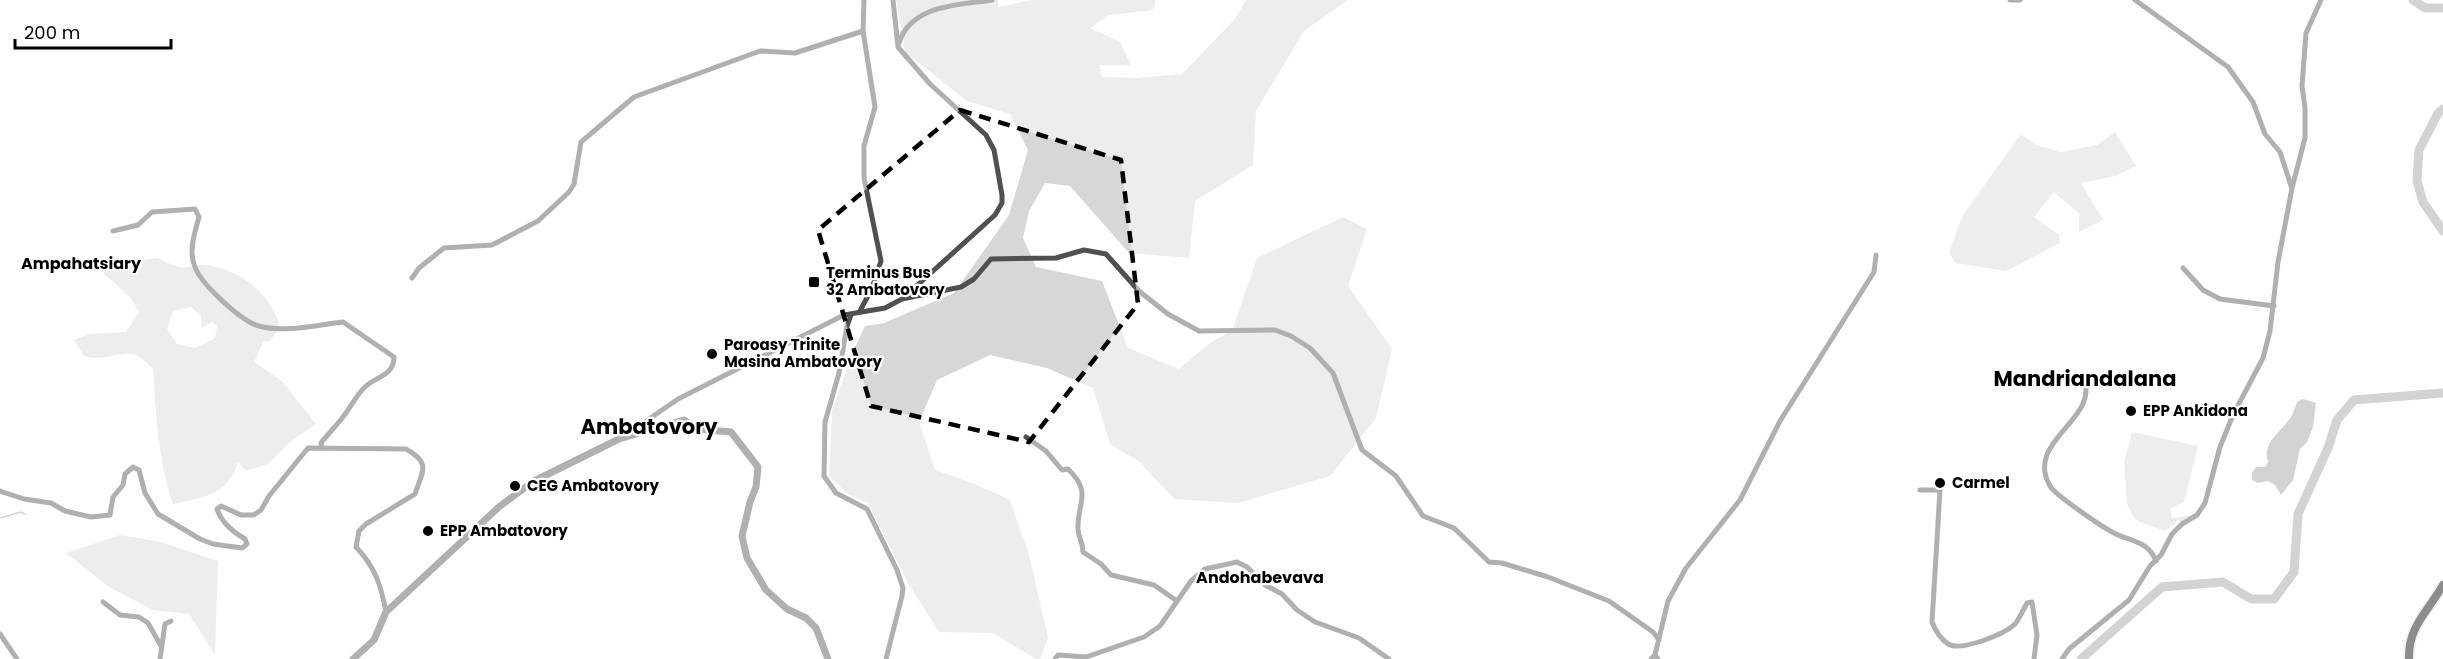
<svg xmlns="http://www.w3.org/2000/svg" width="2443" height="659" font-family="Poppins,sans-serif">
<rect width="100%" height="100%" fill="#fff"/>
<g fill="#d7d7d7" fill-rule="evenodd">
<polygon points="896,0 998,0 998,7 1032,0 1156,0 1153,10 1109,15 1090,28 1120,42 1131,65 1099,65 1102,77 1137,78 1182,74 1235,19 1246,0 1348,0 1304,31 1256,111 1253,165 1195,201 1189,258 1129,253 1070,186 1045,183 1029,211 1023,238 1036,267 1102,281 1128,348 1179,369 1210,343 1232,331 1257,258 1343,217 1367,229 1348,286 1392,349 1376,418 1330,476 1238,503 1174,499 1140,462 1110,444 1093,388 1047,368 990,355 937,380 919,422 935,470 975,484 1010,500 1029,555 1048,638 1040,659 1036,659 993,633 939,632 908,583 868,503 848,494 829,476 832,411 853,352 865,326 884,323 954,293 1009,215 1028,150 1010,114 967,101 905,52"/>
<polygon points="2115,132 2136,166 2115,176 2081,183 2103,220 2079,232 2079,213 2054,192 2034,217 2059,235 2060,243 2006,271 1955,263 1949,252 1963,215 2021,134 2036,145 2061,152 2097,145"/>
<path d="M158,258C165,261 173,266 180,267C187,269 196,264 203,265C238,267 266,291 279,322L276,333L270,341L263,342L254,362L282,381L316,424L290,442L268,464L246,471L238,462C227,496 204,497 173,504C158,460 156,414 153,369C148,364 140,356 133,354C116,351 105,362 84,356L74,340L90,334L126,332L139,312L130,297L103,273L119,262ZM191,307L201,316L202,328L212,322L217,326L215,338L196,348L177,344L167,329L173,311Z"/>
<polygon points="2132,432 2198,446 2184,502 2170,509 2172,518 2189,516 2181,522 2179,520 2165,531 2138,521 2132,514 2127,504 2124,462"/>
<polygon points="120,535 161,542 218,561 215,655 189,614 153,610 109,587 66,553"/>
</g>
<path fill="#9e9e9e" d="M2303,399L2316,403L2313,427L2307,442L2300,449L2293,480L2281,495L2275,485L2268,481L2258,483L2252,480V473L2256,467H2265L2268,462C2262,444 2279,433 2289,420C2294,414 2294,407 2298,401Z"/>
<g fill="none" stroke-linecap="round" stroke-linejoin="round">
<polyline stroke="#9e9e9e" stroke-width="1.5" points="0,518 21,512 25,514"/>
<g stroke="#9e9e9e" stroke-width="9">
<polyline points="2413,0 2425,8 2443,8"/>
<polyline points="2443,109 2438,113 2419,150 2417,181 2423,202 2443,231"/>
<polyline points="2081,659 2162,587 2223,582 2251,599 2274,599 2294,572 2298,514 2328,448 2337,420 2354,400 2443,393"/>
</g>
<defs>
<path id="primary" d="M2409,659C2408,626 2428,612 2443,585"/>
</defs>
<use href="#primary" stroke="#dbdbdb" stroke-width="11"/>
<g stroke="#505050" stroke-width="5">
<polyline points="2010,0 2020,0"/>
<polyline points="2135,0 2228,67 2253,102 2265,134 2280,152 2291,186"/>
<polyline points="863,31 864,0"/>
<path d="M899,43C911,4 960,5 992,0"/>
<path d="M113,231L138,225L152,212L195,209L199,217C195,232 188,251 195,267C201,284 242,322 259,326C285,333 316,325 343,322L394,357C394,375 378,376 366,386C356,395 351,407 343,417C336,426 328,434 321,443L322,448"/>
<polyline points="2183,268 2203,290 2220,299 2274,306"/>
<polyline points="412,278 419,268 444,248 492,245 538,221 569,192 574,184 581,142 634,97 760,51 795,53 863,31 875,107 864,146 864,178 881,261 872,288 860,311"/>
<polyline points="902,299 961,287 974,279 991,259 1056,258 1084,250 1106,254 1139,291 1168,314 1199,331 1275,330 1291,336 1310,348 1333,373 1362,450 1396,476 1423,516 1454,528 1489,562 1502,563 1548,577 1609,601 1653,632 1659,640"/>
<polyline points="851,315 847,326 839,373 825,422 824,476 836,493 867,509 897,570 903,588 902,596 886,659"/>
<path d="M2084,380C2099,420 2024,441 2050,486C2055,495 2101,526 2112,532C2130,542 2148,540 2156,561"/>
<polyline points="623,437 678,399 844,315 885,308 902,299 995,215 1002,203 1002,195 994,150 986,135 930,84 898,47 893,0"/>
<path d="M1026,437L1046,451L1062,470L1068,469C1093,493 1077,503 1078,529C1078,538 1083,541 1083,552L1101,564L1111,575L1154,585L1177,601"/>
<path d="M1920,490H1940L1932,622C1935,630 1941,639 1948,644C1961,652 2005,634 2015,624C2020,618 2023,610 2027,603L2032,602L2037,635L2034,659"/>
<path d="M0,491L24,499L51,503L65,511L91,517L110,515L113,497L123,485L125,474L133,467L139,470L145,493L158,514L200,539L213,544L242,548L247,544L245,539C234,533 221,522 217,509L221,506L241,515H254L261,510L269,496L308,448L406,449C431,463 423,470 415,494L366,524L359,531L356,547C375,567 381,585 386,612"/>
<polyline points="103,602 120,615 139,617 148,623 161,646"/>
<polyline points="0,634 17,659"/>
<polyline points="1655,655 1668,601 1686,568 1740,500 1780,421 1874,272 1876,255"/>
<polyline points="160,659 165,624 171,621"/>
<polyline points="1055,659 1058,655 1086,657 1144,637 1160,626 1191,581 1205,569 1237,562 1247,567 1265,585 1282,594 1297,610 1315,622 1359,638 1389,659"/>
<polyline points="1651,659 1655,655 1658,659"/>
<polyline points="2062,659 2069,649 2129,600 2150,566 2161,555 2172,534 2182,524 2197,515 2205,503 2220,447 2233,415 2263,358 2270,331 2278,262 2292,188 2305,138 2305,108 2302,86 2306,33 2321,0"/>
</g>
<polyline stroke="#505050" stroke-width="7" points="353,659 374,640 386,612 500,506 534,481 619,439 684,420 697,429 731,432 758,467 756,487 750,502 742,536 747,558 766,590 787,609 806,618 816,628 828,659"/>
<use href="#primary" stroke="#000" stroke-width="8"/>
</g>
<path d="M0 0H2443V659H0ZM960,110L1121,160L1138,304L1029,442L871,406L818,230Z" fill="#fff" fill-opacity=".55" fill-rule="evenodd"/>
<path fill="none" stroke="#000" stroke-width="4.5" stroke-dasharray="12 8" stroke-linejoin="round" d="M960,110L1121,160L1138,304L1029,442L871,406L818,230Z"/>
<g fill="#000" stroke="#fff" stroke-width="2">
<rect x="808" y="276" width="12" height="12" rx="3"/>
<circle cx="712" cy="354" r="6"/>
<circle cx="2131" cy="411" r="6"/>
<circle cx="1940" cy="483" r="6"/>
<circle cx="515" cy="486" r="6"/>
<circle cx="428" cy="531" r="6"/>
</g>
<g text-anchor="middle" stroke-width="4.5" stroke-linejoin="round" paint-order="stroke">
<g font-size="15" font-weight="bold" fill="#000" stroke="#fff" text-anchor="start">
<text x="826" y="278">Terminus Bus<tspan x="826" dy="17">32 Ambatovory</tspan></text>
<text x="724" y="350">Paroasy Trinite<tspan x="724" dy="17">Masina Ambatovory</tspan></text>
<text x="2143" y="416">EPP Ankidona</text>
<text x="1952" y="488">Carmel</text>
<text x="527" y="491">CEG Ambatovory</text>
<text x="440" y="536">EPP Ambatovory</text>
</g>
<g font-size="16" font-weight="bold" fill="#000" stroke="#fff">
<text x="81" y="269">Ampahatsiary</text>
<text x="1260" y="583">Andohabevava</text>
</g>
<g font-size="21" font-weight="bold" fill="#000" stroke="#fff">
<text x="2085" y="386">Mandriandalana</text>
<text x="649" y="434">Ambatovory</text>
</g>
</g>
<path d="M15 39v9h156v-9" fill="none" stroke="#000000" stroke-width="3"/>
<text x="24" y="39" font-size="18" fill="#000000" stroke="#ffffff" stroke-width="4.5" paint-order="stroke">200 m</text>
</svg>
